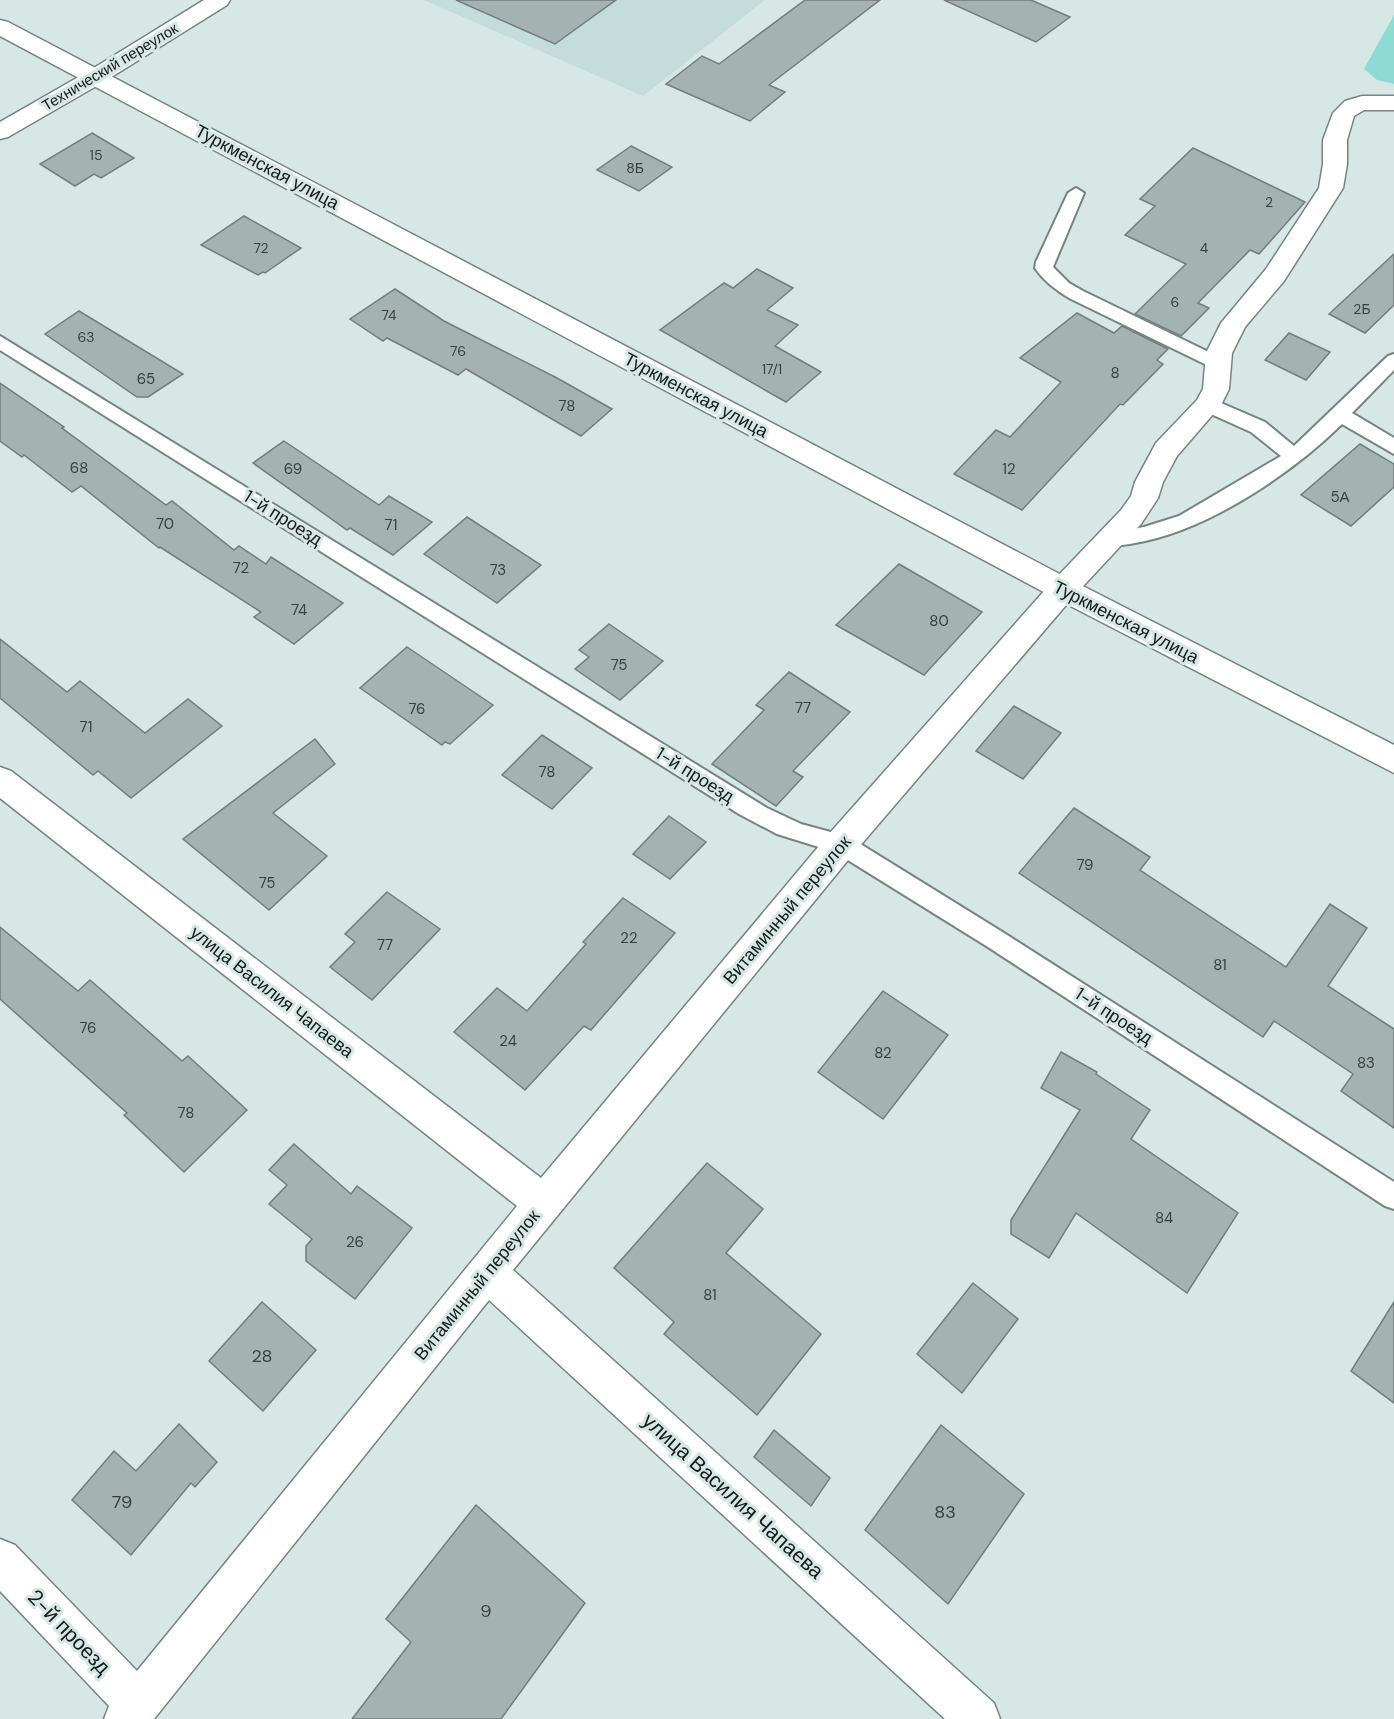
<svg xmlns="http://www.w3.org/2000/svg" width="1394" height="1719" font-family="'DM Sans',sans-serif">
<rect width="100%" height="100%" fill="#d7e7e5"/>
<polygon fill="#c4dcda" points="424,0 765,0 643,96"/>
<polygon fill="#8edbd6" points="1394,15 1394,84 1377,80 1364,69"/>
<g fill="#a4b3b2" stroke="#717e7d" stroke-width="1.5">
<polygon points="456,0 616,0 555,44"/>
<polygon points="805,0 880,0 769,85 785,92 750,121 666,84 702,56 719,64"/>
<polygon points="944,0 1031,0 1070,17 1036,42"/>
<polygon points="92,133 134,158 101,178 94,174 75,186 40,164"/>
<polygon points="631,146 672,167 639,191 597,170"/>
<polygon points="1193,148 1305,202 1259,254 1250,250 1198,303 1209,308 1181,336 1135,314 1186,264 1125,235 1155,206 1140,199"/>
<polygon points="244,216 301,248 265,273 263,272 258,275 201,245"/>
<polygon points="1394,254 1394,305 1365,333 1329,314"/>
<polygon points="757,269 793,288 767,310 798,325 775,346 821,372 786,402 660,330 724,283 733,288"/>
<polygon points="395,289 444,321 557,378 612,409 581,436 466,369 458,375 387,338 383,341 350,319"/>
<polygon points="79,311 183,374 148,397 137,397 45,334"/>
<polygon points="1077,313 1114,333 1122,326 1168,349 1157,360 1163,364 1123,405 1120,404 1022,510 954,474 996,430 1010,437 1061,382 1020,358"/>
<polygon points="1289,333 1330,352 1306,380 1265,360"/>
<polygon points="0,383 64,427 62,428 166,505 172,501 234,550 239,546 266,564 271,557 343,603 294,644 254,617 261,612 160,547 159,548 81,486 72,492 24,455 22,457 0,441"/>
<polygon points="284,441 379,505 389,496 432,522 393,555 350,528 347,530 253,463"/>
<polygon points="1360,444 1394,464 1394,487 1351,526 1301,495"/>
<polygon points="467,517 541,565 497,603 424,554"/>
<polygon points="899,564 982,612 924,675 836,625"/>
<polygon points="609,624 663,661 620,700 575,669 589,657 579,650"/>
<polygon points="0,639 67,692 80,681 145,733 188,699 222,726 131,798 98,771 93,775 0,698"/>
<polygon points="407,647 493,705 450,744 445,742 442,745 360,688"/>
<polygon points="789,672 850,712 793,771 803,777 776,806 712,764 764,710 756,705"/>
<polygon points="1014,706 1061,733 1023,779 976,751"/>
<polygon points="542,735 592,768 552,809 502,775"/>
<polygon points="315,739 335,764 273,813 327,856 269,910 183,839"/>
<polygon points="1074,808 1150,857 1140,870 1286,967 1330,904 1367,928 1328,986 1394,1029 1394,1128 1341,1091 1353,1074 1274,1021 1263,1037 1019,873"/>
<polygon points="669,816 706,842 670,879 633,854"/>
<polygon points="387,892 440,929 372,1000 330,967 355,942 345,934"/>
<polygon points="623,898 675,933 591,1030 584,1026 525,1090 454,1032 497,988 527,1011 586,944 583,942"/>
<polygon points="0,927 78,991 90,980 182,1061 188,1056 247,1110 184,1172 124,1115 127,1113 0,999"/>
<polygon points="883,991 948,1035 883,1119 818,1072"/>
<polygon points="1061,1052 1097,1072 1096,1074 1150,1110 1131,1139 1238,1213 1187,1293 1076,1213 1049,1258 1011,1234 1011,1220 1080,1110 1041,1088"/>
<polygon points="294,1144 351,1194 357,1186 412,1228 355,1299 306,1261 306,1246 312,1239 269,1204 287,1185 269,1170"/>
<polygon points="707,1163 763,1209 726,1253 821,1334 757,1415 664,1334 674,1322 614,1268"/>
<polygon points="973,1283 1018,1319 962,1393 917,1354"/>
<polygon points="262,1302 316,1350 263,1411 209,1361"/>
<polygon points="1394,1302 1394,1403 1351,1371"/>
<polygon points="179,1424 217,1462 195,1487 191,1483 131,1555 72,1500 114,1451 136,1471"/>
<polygon points="941,1425 1024,1494 948,1604 865,1530"/>
<polygon points="774,1430 830,1478 811,1506 754,1457"/>
<polygon points="476,1505 585,1603 501,1719 352,1719 411,1642 386,1619"/>
</g>
<g fill="none" stroke-linecap="round" stroke-linejoin="round">
<defs>
<g id="lane">
<path d="M1076,188L1084,193L1053,267L1069,283L1083,291L1225,360L1228,364L1225,368H1213L1071,299C1057,291 1044,281 1035,268L1036,262L1068,193Z"/>
<polygon points="0,336 767,808 801,824 849,837 1004,933 1394,1182 1394,1209 1385,1206 988,947 835,852 777,834 739,814 0,350"/>
<path d="M1394,354V370L1352,413L1394,438V454L1342,424C1291,474 1207,531 1135,543C1124,545 1113,547 1103,544L1100,539L1103,534L1144,527L1179,516L1281,456L1251,432L1202,410L1199,405L1202,400L1208,399L1214,400L1265,422L1294,446L1388,356Z"/>
</g>
<g id="street">
<polygon points="204,0 230,0 227,5 105,81 8,137 0,139 0,122 89,71"/>
<polygon points="1362,96 1394,96 1394,110 1364,110 1354,116 1347,140 1347,164 1343,188 1284,281 1245,327 1232,353 1229,389 1221,405 1177,456 1163,482 1158,498 1141,524 1073,597 853,854 513,1270 994,1703 1000,1719 945,1719 489,1300 154,1719 104,1719 109,1706 0,1591 0,1539 15,1545 137,1671 517,1206 0,798 0,767 11,771 541,1178 829,834 1053,581 1121,510 1131,496 1135,482 1156,443 1197,400 1203,389 1206,353 1221,323 1266,269 1319,188 1323,164 1323,140 1333,113 1345,101"/>
</g>
<polygon id="secondary" points="0,20 8,22 1073,581 1394,745 1394,773 1053,597 0,36"/>
</defs>
<use href="#lane" stroke="#768483" stroke-width="4"/>
<use href="#street" stroke="#768483" stroke-width="3"/>
<use href="#secondary" stroke="#768483" stroke-width="3"/>
<use href="#lane" fill="#fff" fill-rule="evenodd"/>
<use href="#street" fill="#fff" fill-rule="evenodd"/>
<use href="#secondary" fill="#fff" fill-rule="evenodd"/>
</g>
<g text-anchor="middle" stroke-width="6" stroke-linejoin="round" paint-order="stroke">
<g font-size="14" fill="#394040">
<text x="96" y="160">15</text>
<text x="635" y="173">8Б</text>
<text x="1269" y="207">2</text>
<text x="261" y="253">72</text>
<text x="1204" y="253">4</text>
<text x="1175" y="307">6</text>
<text x="1362" y="314">2Б</text>
<text x="389" y="320">74</text>
<text x="86" y="342">63</text>
<text x="458" y="356">76</text>
<text x="772" y="374">17/1</text>
</g>
<g font-size="15" fill="#151a1a" stroke="#d7e7e5">
<text transform="translate(110 67) rotate(-31)" y="5">Технический переулок</text>
</g>
<g font-size="15" fill="#394040">
<text x="1115" y="378">8</text>
<text x="146" y="384">65</text>
<text x="567" y="411">78</text>
<text x="79" y="473">68</text>
<text x="293" y="474">69</text>
<text x="1009" y="474">12</text>
<text x="1340" y="502">5А</text>
<text x="165" y="529">70</text>
<text x="391" y="530">71</text>
<text x="241" y="573">72</text>
<text x="498" y="575">73</text>
<text x="299" y="615">74</text>
<text x="939" y="626">80</text>
<text x="619" y="670">75</text>
<text x="803" y="713">77</text>
<text x="417" y="714">76</text>
<text x="86" y="732">71</text>
<text x="547" y="777">78</text>
<text x="1085" y="870">79</text>
<text x="267" y="888">75</text>
<text x="629" y="943">22</text>
<text x="385" y="950">77</text>
<text x="1220" y="970">81</text>
<text x="88" y="1033">76</text>
<text x="508" y="1046">24</text>
<text x="883" y="1058">82</text>
<text x="1366" y="1068">83</text>
<text x="186" y="1118">78</text>
<text x="1164" y="1223">84</text>
<text x="355" y="1247">26</text>
<text x="710" y="1300">81</text>
</g>
<g font-size="18" fill="#151a1a" stroke="#d7e7e5">
<text transform="translate(267 167) rotate(28)" y="6">Туркменская улица</text>
<text transform="translate(696 395) rotate(28)" y="6">Туркменская улица</text>
<text transform="translate(283 518) rotate(32)" y="6">1-й проезд</text>
<text transform="translate(1126 622) rotate(27)" y="6">Туркменская улица</text>
<text transform="translate(695 775) rotate(32)" y="6">1-й проезд</text>
<text transform="translate(787 910) rotate(-50)" y="6">Витаминный переулок</text>
<text transform="translate(272 992) rotate(38)" y="6">улица Василия Чапаева</text>
<text transform="translate(1114 1016) rotate(33)" y="6">1-й проезд</text>
<text transform="translate(477 1285) rotate(-51)" y="6">Витаминный переулок</text>
</g>
<g font-size="18" fill="#394040">
<text x="262" y="1362">28</text>
<text x="122" y="1508">79</text>
<text x="945" y="1518">83</text>
<text x="486" y="1617">9</text>
</g>
<g font-size="21" fill="#151a1a" stroke="#d7e7e5">
<text transform="translate(733 1496) rotate(42)" y="7">улица Василия Чапаева</text>
<text transform="translate(69 1632) rotate(46)" y="7">2-й проезд</text>
</g>
</g>
</svg>
